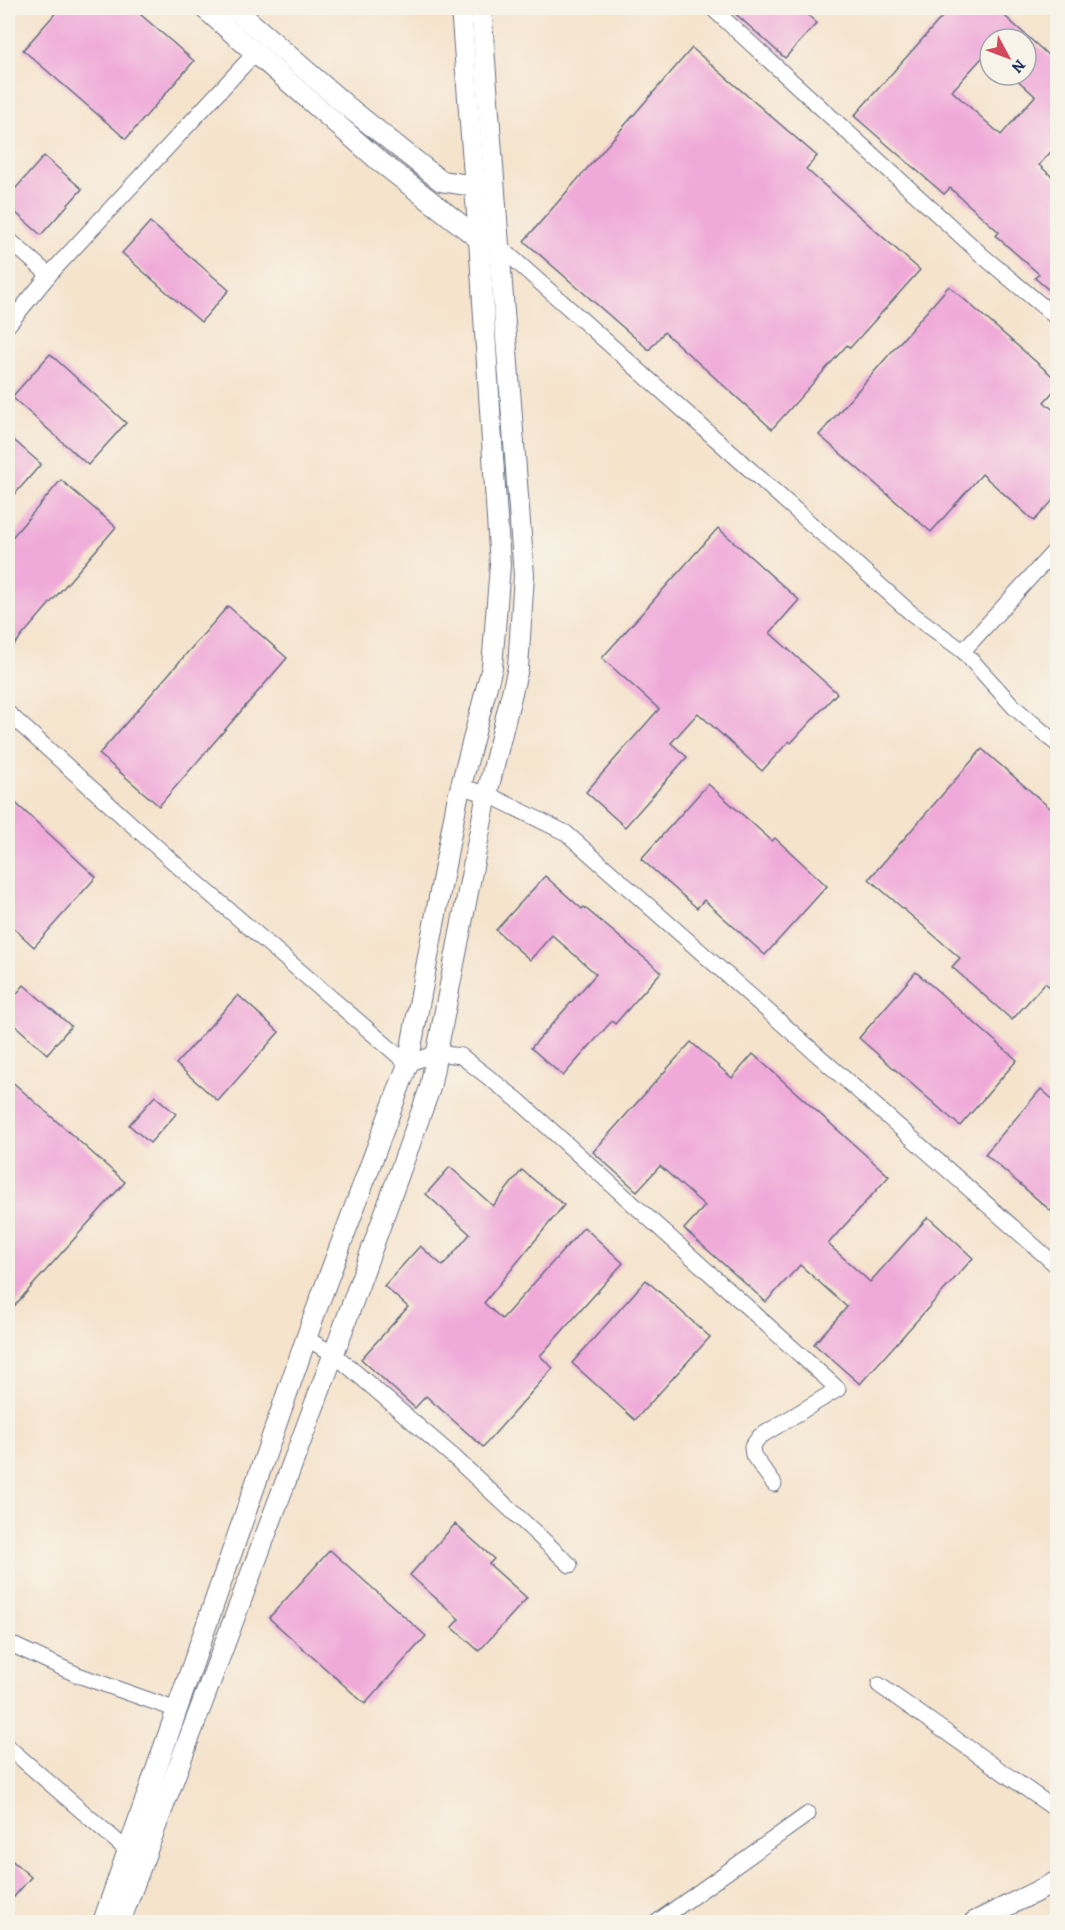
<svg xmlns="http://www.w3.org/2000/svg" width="1065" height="1930" font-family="Alegreya,serif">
<rect width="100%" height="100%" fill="#f7f3e8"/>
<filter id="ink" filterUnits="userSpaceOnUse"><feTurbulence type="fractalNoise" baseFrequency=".0167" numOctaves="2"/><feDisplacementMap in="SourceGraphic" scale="12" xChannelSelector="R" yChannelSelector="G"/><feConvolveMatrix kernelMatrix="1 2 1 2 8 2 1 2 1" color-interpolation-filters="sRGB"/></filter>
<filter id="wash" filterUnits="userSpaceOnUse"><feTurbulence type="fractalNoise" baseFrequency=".008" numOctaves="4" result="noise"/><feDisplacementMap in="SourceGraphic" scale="24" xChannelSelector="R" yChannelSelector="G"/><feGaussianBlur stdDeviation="1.35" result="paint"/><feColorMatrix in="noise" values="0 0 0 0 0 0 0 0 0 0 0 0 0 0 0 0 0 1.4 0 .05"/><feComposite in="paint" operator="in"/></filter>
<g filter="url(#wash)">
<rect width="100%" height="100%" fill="#f5e3cc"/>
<g id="blocks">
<g fill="#f0aad9" fill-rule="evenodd">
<polygon points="60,8 133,8 194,61 126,139 23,50"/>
<polygon points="729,8 799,8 817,23 785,58"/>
<path d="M950,8H996L1058,64V144L1039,165L1058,182V298L1035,278L1039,274L996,236L999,232L950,188L944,194L854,116ZM990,39H1026V75H1012L1035,96L1001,135L952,91L990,49Z"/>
<polygon points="692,48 817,156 806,169 920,270 850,348 847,345 772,429 664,332 649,350 524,241"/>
<polygon points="44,156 82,189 41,235 8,206 8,197"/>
<polygon points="150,222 229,290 201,322 122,253"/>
<polygon points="949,286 1058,381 1058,386 1044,402 1058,414 1058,495 1034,521 982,474 931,532 819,435"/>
<polygon points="50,354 126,423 88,465 12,397"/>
<polygon points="8,435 41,464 8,502"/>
<polygon points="61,480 116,527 8,652 8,542"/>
<polygon points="718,528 799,600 770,633 837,693 791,743 789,741 762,771 698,713 671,743 687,757 625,827 586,792 659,709 602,658"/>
<polygon points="228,606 287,658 159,806 99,754"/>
<polygon points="982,749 1058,815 1058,994 1045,983 1012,1020 952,967 960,958 869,879"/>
<polygon points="708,784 772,841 775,838 827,886 765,955 704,900 697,908 641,859"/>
<polygon points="8,796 96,877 34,947 8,923"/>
<polygon points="545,876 582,909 584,907 661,972 615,1024 612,1021 563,1076 531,1048 596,974 552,935 530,960 496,930"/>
<polygon points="916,972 1017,1060 960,1126 859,1038"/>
<polygon points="24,985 71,1026 47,1054 8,1019 8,1004"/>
<polygon points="238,995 279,1032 218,1101 176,1064"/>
<polygon points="691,1042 732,1078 753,1054 889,1176 828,1244 870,1282 928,1217 973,1258 860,1384 814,1344 847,1307 800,1265 766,1302 684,1229 705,1206 660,1166 637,1191 593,1152"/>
<polygon points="8,1078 125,1182 8,1313"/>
<polygon points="1041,1089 1058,1104 1058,1217 985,1154"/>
<polygon points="155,1096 176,1114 150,1143 129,1125"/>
<polygon points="450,1167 493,1206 522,1170 564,1205 484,1303 502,1319 584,1227 623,1263 540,1356 553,1368 483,1447 426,1396 415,1408 361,1359 408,1307 384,1286 420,1246 443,1266 470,1234 426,1194"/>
<polygon points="646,1280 710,1337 635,1420 572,1363"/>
<polygon points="455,1524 494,1559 489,1564 527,1598 479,1651 452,1627 459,1619 410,1575"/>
<polygon points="330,1550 426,1636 365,1704 269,1618"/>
<polygon points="8,1857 31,1877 8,1904"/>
</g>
</g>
</g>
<g filter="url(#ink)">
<use href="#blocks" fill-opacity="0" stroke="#676e84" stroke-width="1.5"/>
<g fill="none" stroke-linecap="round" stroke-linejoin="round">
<defs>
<g id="minor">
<polyline points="712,8 984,257 1058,319"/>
<polyline points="8,239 49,275 8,325"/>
<polyline points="498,245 911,613 963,651 1014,707 1058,745"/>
<polyline points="49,275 255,53"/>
<polyline points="963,651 1058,547"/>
<polyline points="8,713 180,868 408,1064 436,1053 461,1056 519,1101 838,1389 759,1437 752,1447 753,1455 774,1484"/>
<polyline points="461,787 487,794 566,833 1058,1267"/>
<polyline points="307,1339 334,1354 455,1458 570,1565"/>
<polyline points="15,1646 78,1675 177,1710"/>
<polyline points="879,1685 1058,1811"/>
<polyline points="8,1747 135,1857"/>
<polyline points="657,1922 808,1814"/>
</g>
<g id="tertiary">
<polyline points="204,8 378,160 479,239 485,241"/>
<polyline points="234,8 348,107 441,181 474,186 486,185"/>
<polyline points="103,1922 314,1316 408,1064 457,801 492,667 500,565 479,239 461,8"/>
<polyline points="120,1922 343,1329 430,1088 487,794 518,668 524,575 481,8"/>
<polyline points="974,1922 1058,1881"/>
</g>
</defs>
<use href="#minor" stroke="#676e84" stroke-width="17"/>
<use href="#tertiary" stroke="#676e84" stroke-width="22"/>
<use href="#minor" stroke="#fff" stroke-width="15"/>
<use href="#tertiary" stroke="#fff" stroke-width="20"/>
</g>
</g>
<rect width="1065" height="1930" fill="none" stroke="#f7f3e8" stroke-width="30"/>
<g transform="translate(1008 57) rotate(131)"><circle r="28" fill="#f7f3e8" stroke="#9fa5b1" stroke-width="1.5"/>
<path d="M0-4.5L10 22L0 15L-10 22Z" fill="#d1495b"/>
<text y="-9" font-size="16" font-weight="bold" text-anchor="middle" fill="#1b2f5e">N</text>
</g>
</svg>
